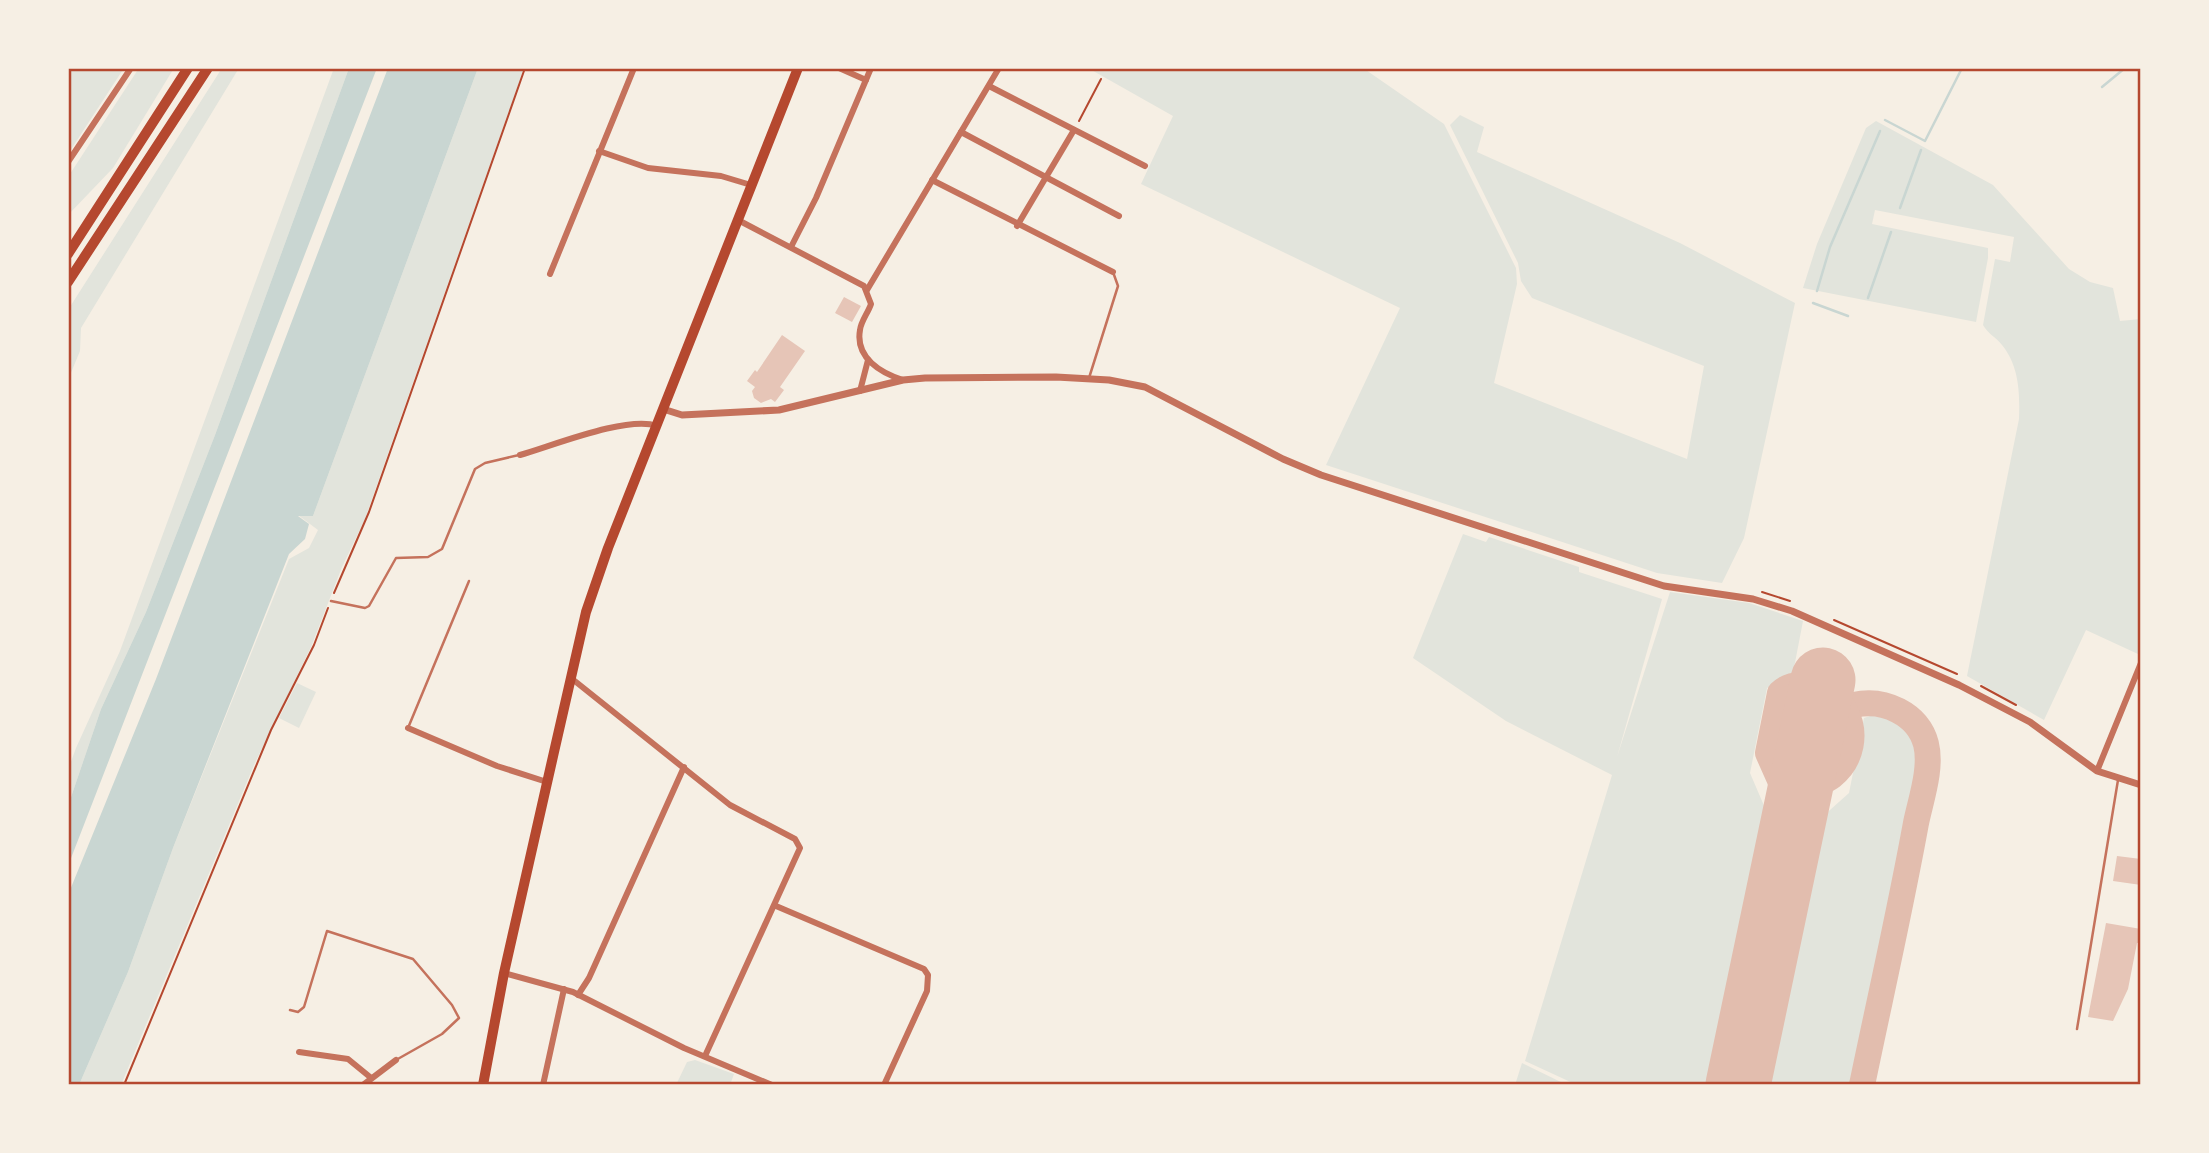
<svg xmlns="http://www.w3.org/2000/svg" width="2209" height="1153" font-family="'Work Sans',sans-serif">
<rect width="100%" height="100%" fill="#f6efe4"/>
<g fill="#e2e4dc">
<polygon points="68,68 124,68 68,154"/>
<polygon points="139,68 174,68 113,168 68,215 68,177"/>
<polygon points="222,68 239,68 81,328 80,351 68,380 68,310"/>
<polygon points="334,68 349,68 215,435 146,612 101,709 68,806 68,770 76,748 120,651"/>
<polygon points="478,68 524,68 365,519 342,567 311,647 254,765 121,1085 79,1085 128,972 173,848 289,559 309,548 318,530 298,515 313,516"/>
<polygon points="1088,68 1363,68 1444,124 1516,268 1517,284 1494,383 1687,459 1704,366 1532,298 1521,281 1518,263 1450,125 1460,115 1484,127 1477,152 1680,243 1795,303 1744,538 1722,583 1657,573 1326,465 1400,308 1141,184 1173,116"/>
<path d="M1876,121L1993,185L2069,269L2090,282L2113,288L2120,321L2141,319V647L2138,654L2086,630L2044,720L1967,676L2019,419C2020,392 2019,366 2002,345C1996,337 1988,334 1983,325L1995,259L2010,262L2014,237L1875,210L1872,224L1988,248V258L1976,322L1803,288L1817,244L1866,128Z"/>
<polygon points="1463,534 1486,542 1489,537 1579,567 1579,572 1662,599 1617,757 1670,592 1749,603 1803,621 1793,673 1767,688 1750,773 1765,808 1707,1085 1577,1085 1525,1061 1612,775 1506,721 1413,658"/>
<polygon points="297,683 316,692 299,728 279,718"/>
<path d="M1870,716C1899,716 1918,731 1921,760L1854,1085H1766L1821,818L1849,793L1864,718Z"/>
<polygon points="695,1060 734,1074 730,1085 676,1085 687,1062"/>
<polygon points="1522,1063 1567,1085 1515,1085"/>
</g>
<g fill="#c9d6d2">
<polygon points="349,68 377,68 68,866 68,806 101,709 146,612 215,435"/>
<polygon points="388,68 478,68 313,516 298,516 309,524 305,539 289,554 173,848 128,972 79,1085 68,1085 68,895 156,679"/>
</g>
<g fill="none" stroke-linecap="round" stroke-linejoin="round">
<g stroke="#c9d6d2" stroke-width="2.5">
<polyline points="2102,87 2125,68"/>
<polyline points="1885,120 1925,141 1962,68"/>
<polyline points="1900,208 1921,150"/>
<polyline points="1817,291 1830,247 1880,131"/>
<polyline points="1868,298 1891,232"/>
<polyline points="1813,303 1848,316"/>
</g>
<g stroke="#e2bdae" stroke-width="26">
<path d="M1807,752C1818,731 1829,710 1854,705C1884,698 1918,714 1926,744C1932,768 1921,799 1916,823C1900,911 1880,998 1862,1085"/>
<path d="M1794,819L1792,807L1768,753L1780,693C1788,685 1800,684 1811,686C1825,688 1839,698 1845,711C1857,733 1852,760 1832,776C1820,785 1803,787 1797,802"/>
</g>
<polyline stroke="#e2bdae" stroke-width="65" points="1738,1085 1823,680"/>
</g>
<g fill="#e6c5b7">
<polygon points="844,297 861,306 852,322 835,313"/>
<polygon points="782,335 805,351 780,387 784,390 775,402 771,399 761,403 754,398 752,391 755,387 747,381 755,370 757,372"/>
<polygon points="2117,856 2141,859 2141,885 2113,881"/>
<polygon points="2106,923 2141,929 2141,943 2137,943 2128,989 2113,1021 2088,1017"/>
</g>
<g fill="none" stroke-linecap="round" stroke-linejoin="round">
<g stroke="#b5482f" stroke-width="2">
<polyline points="1079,121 1101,79"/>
<polyline points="1762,592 1790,601"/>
<polyline points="334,593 369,512 525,68"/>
<polyline points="1834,620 1957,674"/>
<polyline points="1981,686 2016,705"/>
<polyline points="124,1085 271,730 314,645 328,608"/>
</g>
<g stroke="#c5725c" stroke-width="2.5">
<polyline points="1089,378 1118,286 1113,272"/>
<polyline points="331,601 365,608 369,606 396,558 428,557 442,549 475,469 485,463 519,455"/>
<polyline points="408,728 469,581"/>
<polyline points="290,1010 298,1012 304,1007 327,931 413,959 452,1005 459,1018 442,1034 396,1060"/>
<polyline points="2077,1029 2118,780"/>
</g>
<g stroke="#c5725c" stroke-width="6">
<polyline points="839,68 866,80"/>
<polyline points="989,86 1145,166"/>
<polyline points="961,132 1119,216"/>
<polyline points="599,151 648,168 721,176 751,185"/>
<polyline points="68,162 131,68"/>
<polyline points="932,180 1113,272"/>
<path d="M738,220L864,286L871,304C868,313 861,321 860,330C855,358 881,373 903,380"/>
<polyline points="1017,226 1074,130"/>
<polyline points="791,247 816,198 871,68"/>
<polyline points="550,274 634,68"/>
<polyline points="867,290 999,68"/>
<polyline points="860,391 868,360"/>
<path d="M520,455C552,446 628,415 657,426"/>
<polyline points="571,678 730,805 795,839 800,848 705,1056"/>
<polyline points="408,728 497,766 547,782"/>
<polyline points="2097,771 2141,663"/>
<polyline points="776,906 924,969 928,975 927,991 884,1085"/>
<polyline points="504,973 573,992 684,1048 772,1085"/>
<polyline points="578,995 589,978 684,767"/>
<polyline points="299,1052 348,1059 370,1077"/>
<polyline points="363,1085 396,1060"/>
<polyline points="543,1085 564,989"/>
</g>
<polyline stroke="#c5725c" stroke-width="7" points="663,409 682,415 779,410 903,380 925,378 1056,377 1109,380 1145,387 1283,459 1321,475 1664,586 1753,599 1792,611 1959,685 2030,722 2097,771 2141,785"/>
<polyline stroke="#b5482f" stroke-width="10" points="483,1085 504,973 554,752 586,612 608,548 798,68"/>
<g stroke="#b5482f" stroke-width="10">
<polyline points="68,254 188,68"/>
<polyline points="68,282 208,68"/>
</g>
</g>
<rect width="2209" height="1153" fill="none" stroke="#f6efe4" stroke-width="140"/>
<rect x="70" y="70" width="2069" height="1013" fill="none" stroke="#b5482f" stroke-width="2.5"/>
</svg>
